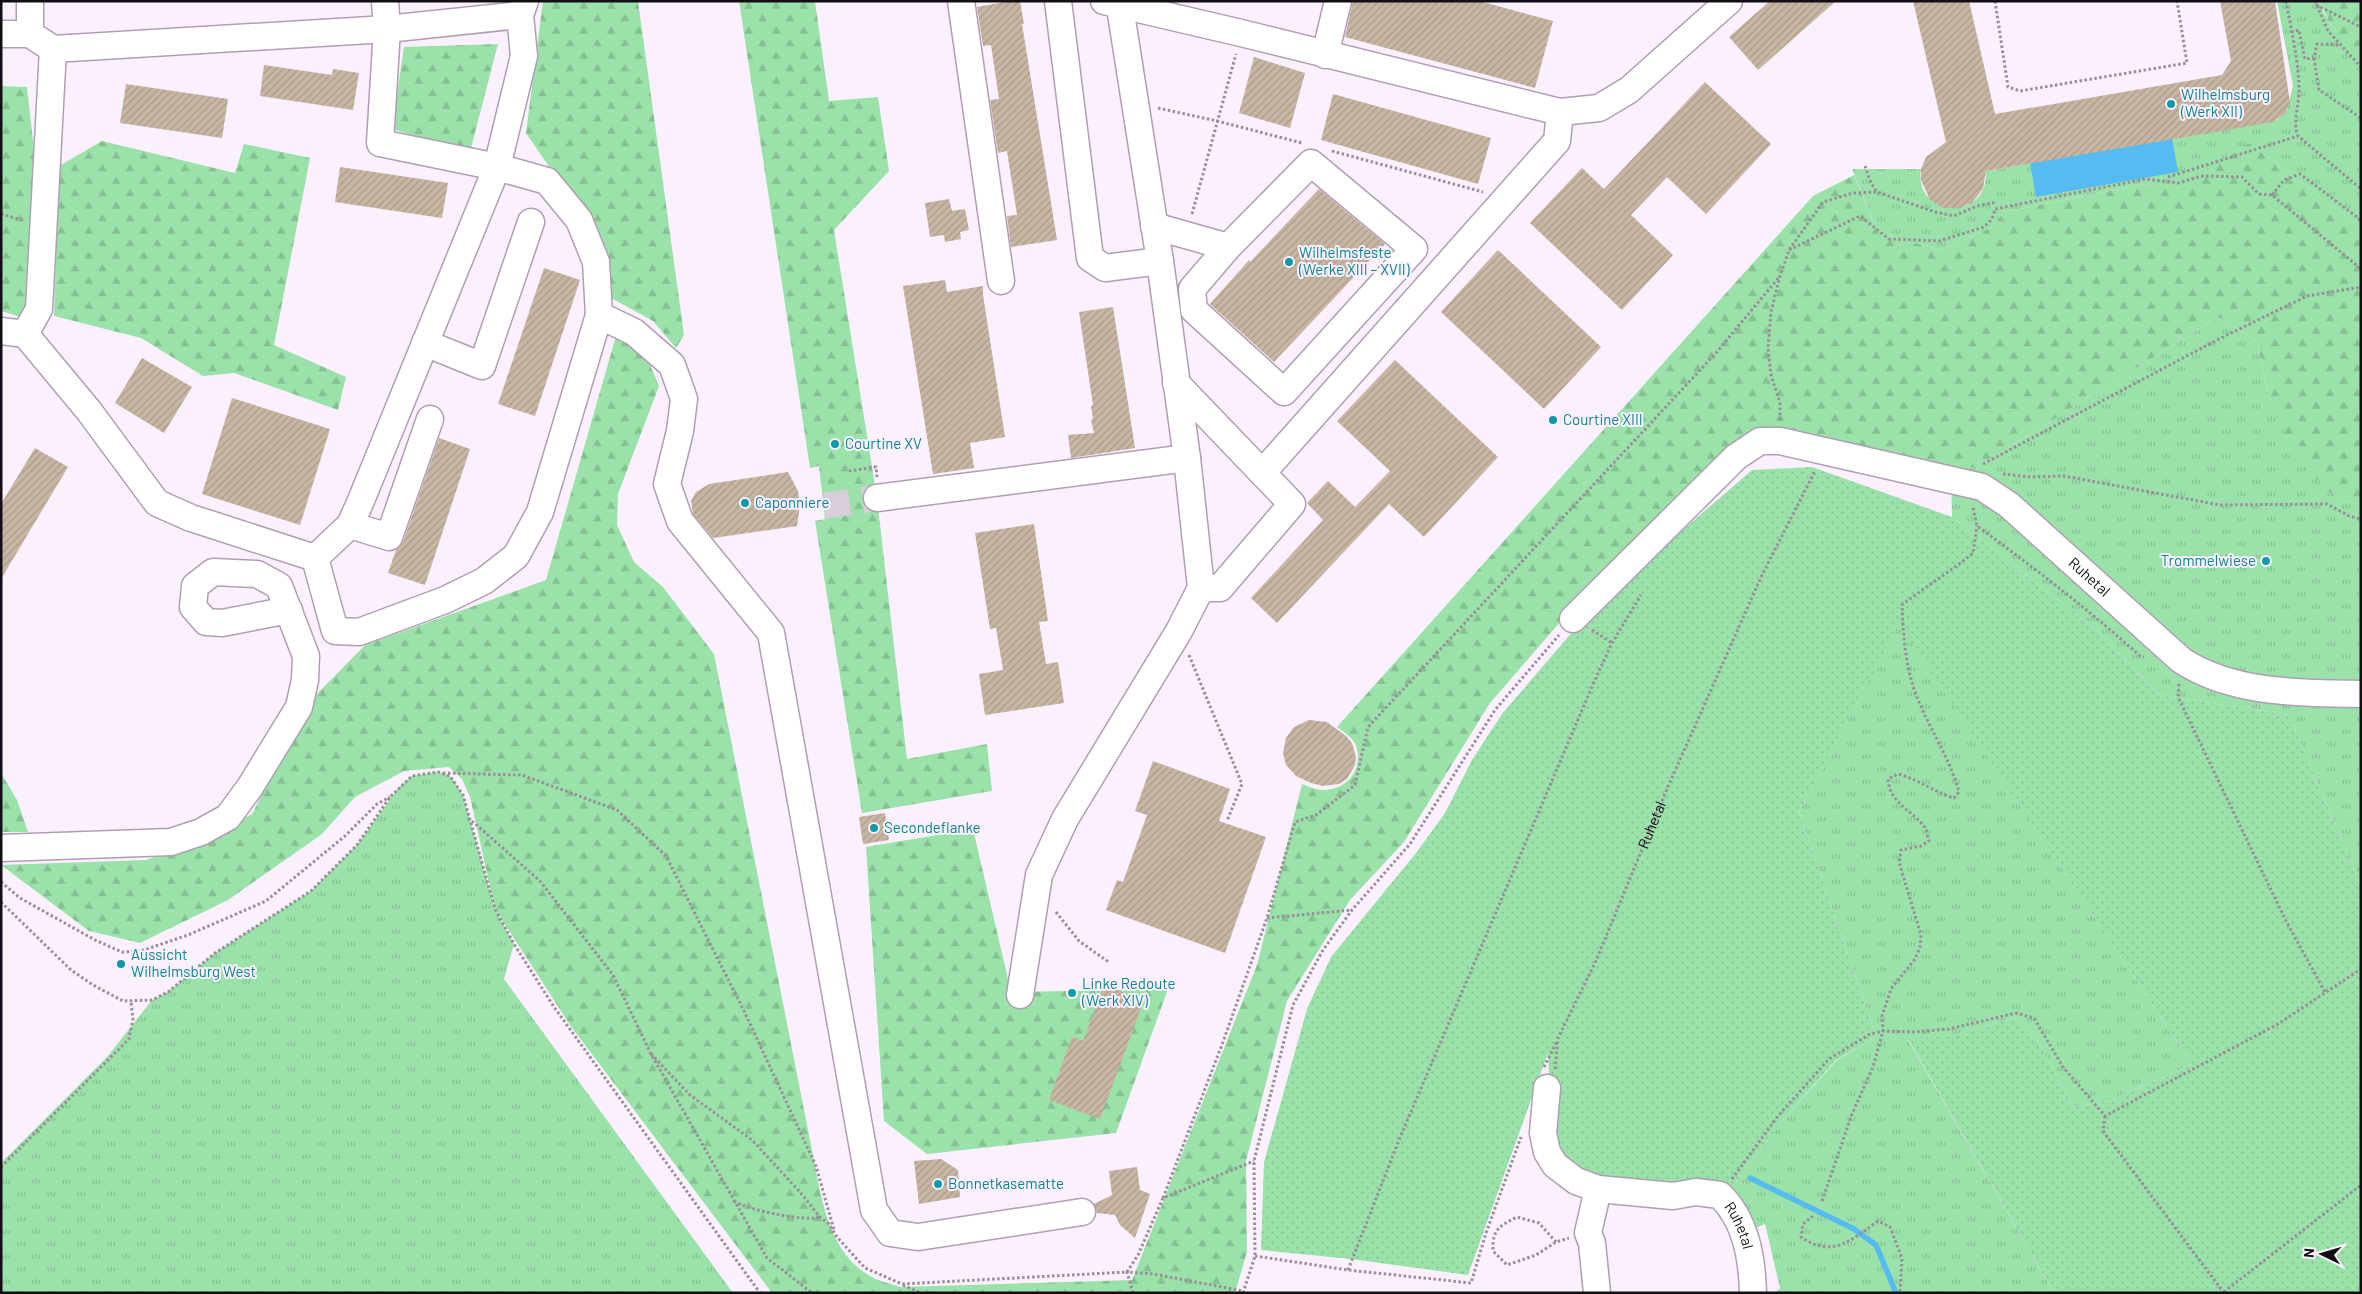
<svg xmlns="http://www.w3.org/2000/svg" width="2362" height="1294" font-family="Barlow,sans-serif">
<defs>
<pattern id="grass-tufts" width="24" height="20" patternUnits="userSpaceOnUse" patternTransform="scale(1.25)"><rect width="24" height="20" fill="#9be1aa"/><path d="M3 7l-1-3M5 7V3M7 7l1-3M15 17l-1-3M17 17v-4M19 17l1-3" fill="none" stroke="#85c091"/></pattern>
<pattern id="forest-firs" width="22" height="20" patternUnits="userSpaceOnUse" patternTransform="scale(1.25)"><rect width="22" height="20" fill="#9be1aa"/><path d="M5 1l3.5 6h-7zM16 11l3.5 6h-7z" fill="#85c091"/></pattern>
<pattern id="garden-dots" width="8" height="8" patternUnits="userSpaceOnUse" patternTransform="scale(1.25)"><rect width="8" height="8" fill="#9be1aa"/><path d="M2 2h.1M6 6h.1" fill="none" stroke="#85c091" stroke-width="1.8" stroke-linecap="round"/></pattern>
<pattern id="building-hatch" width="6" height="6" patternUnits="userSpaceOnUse" patternTransform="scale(1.25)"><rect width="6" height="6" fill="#c7b6a3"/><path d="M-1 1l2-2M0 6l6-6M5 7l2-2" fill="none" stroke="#aa9b8b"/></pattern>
</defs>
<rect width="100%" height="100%" fill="#fbf0fd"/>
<g fill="url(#grass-tufts)">
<path d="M2277,1H2321L2323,11L2331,25L2361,66V228L2249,143L2177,189L2145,184L2004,212L1991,228L1941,250L1878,233L1852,169H1921C1913,218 1989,223 1986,171L2277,120L2287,110L2293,86Z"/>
<polygon points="2218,317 2257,341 2270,403 2334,497 2361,505 2361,886 2289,715 2159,695 2100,633 1952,517 1951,466 1976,468"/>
<polygon points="1899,623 2192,1064 2110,1101 2074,1107 2037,1040 2015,1018 1951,1036 1908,1040 2054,1293 1775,1293 1780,1288 1765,1224 1749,1231 1726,1194 1783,1120 1836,1061 1876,1036 1799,812"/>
<polygon points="438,772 450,776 463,795 495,909 514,944 504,979 733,1293 1,1293 1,1163 108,1056 152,1000 168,992 215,953 311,891 357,845 399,787 412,776"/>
</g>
<g fill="url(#forest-firs)">
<polygon points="543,1 638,1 684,335 676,348 653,321 611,298 581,202 550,168 526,133"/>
<polygon points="739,1 815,1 829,101 878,97 889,171 834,230 877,498 907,759 987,744 992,791 862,813 815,521 825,519 819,466 810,468"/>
<path d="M2321,1H2361V66C2346,46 2327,25 2321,1Z"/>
<polygon points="498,44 470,152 392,129 404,47"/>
<polygon points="1,86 27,87 39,194 44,324 1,311"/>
<polygon points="102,141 235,173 244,144 310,158 274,345 346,377 338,410 234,373 203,376 141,338 54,316 59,166"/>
<path d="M2249,143L2361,228V505L2334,497L2296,457L2270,403L2257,341L2218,317L1976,468L1951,466L1781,435L1580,599L1490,703L1404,842L1350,900L1287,1001L1246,1161L1247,1252L1235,1293H772L570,1025L495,909L470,797L462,779L449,767L404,771L355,797L322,834L228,900L140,943L89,931L1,865L146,860L198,842L252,814L309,702L365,645L546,580L616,336L648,360L659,386L618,494L617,525L634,562L663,587L714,654L812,1150C821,1195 827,1253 872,1277C881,1282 892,1284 901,1287L1132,1280L1257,965L1302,784C1308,786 1315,789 1321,790C1346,791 1364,770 1356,746C1353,738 1344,732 1337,727L1813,196L1854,175L1878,233L1941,250L1991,228L2004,212L2145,184L2177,188Z"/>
<polygon points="1,773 17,800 28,832 1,832"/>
<polygon points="973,829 1011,992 1168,989 1116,1133 927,1154 884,1121 866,847"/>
</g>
<polygon fill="url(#garden-dots)" points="1812,467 1952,517 2100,633 2159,695 2289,715 2361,886 2361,1293 2054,1293 1908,1039 1951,1036 2015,1018 2037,1040 2074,1107 2110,1101 2192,1064 1899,624 1799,812 1876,1036 1835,1061 1783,1120 1726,1194 1599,1182 1552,1145 1548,1053 1468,1275 1351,1259 1261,1250 1264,1162 1307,1009 1331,957 1416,853 1445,813 1472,760 1502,714 1593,608 1752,470"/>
<polygon fill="#55bbf0" points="2172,138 2178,172 2036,197 2030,163"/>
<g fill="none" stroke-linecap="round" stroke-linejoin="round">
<polyline stroke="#55bbf0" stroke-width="5.5" points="1750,1178 1854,1229 1876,1245 1896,1293"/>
</g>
<g fill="url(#building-hatch)">
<polygon points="1010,1 1020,1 1024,24 1022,24 1057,240 1011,247 1007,216 1017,215 1007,151 998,153 990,100 999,99 991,45 983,46 977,7"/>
<polygon points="1353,1 1479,1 1553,21 1535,88 1345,37"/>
<polygon points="1770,1 1836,1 1758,70 1729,37"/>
<polygon points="1913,1 1969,1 1995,114 2222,75 2231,61 2220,1 2275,1 2290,103 2285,114 2273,122 1986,171 1983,189 1972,203 1960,208 1943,208 1930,200 1921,180 1921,169 1926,157 1946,142"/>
<polygon points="1254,57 1305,73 1290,128 1239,113"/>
<polygon points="264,65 332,75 333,69 359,73 353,110 260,96"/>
<polygon points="1705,82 1771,144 1706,214 1667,177 1631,215 1673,255 1622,310 1530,223 1582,168 1604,189"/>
<polygon points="126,84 228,99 222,138 120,123"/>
<polygon points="1333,94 1491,138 1478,184 1321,140"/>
<polygon points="340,167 448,183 442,218 335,202"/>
<polygon points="1319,189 1385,244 1274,362 1210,304 1249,260 1250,262"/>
<polygon points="949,199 952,211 965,209 969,230 960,232 961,239 945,242 944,235 930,237 925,203"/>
<polygon points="1498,250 1601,347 1544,409 1441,312"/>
<polygon points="544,268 580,280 535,416 498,404"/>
<polygon points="945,280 947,292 983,286 983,295 1005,437 970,443 974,468 933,474 903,286"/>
<polygon points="1113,307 1135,448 1071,458 1068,435 1094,433 1091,420 1093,419 1091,406 1093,405 1079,312"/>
<polygon points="142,358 192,387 164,433 115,403"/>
<polygon points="1395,360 1498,457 1424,537 1389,504 1277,623 1251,598 1323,520 1307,503 1328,481 1355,507 1390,471 1337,421"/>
<polygon points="232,398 330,429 300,525 202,494"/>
<polygon points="439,438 470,449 425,585 388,573 396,550 403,542"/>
<polygon points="35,448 68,467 1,579 1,504"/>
<polygon points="788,472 798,491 800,505 797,526 713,538 693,514 691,501 696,492 709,484"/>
<polygon points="1034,524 1048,621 1039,622 1046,664 1058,662 1064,703 985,715 979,674 1003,670 996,628 990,629 975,533"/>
<polygon points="1309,720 1327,722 1346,736 1352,743 1356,757 1355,765 1347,779 1339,784 1323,786 1311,783 1296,776 1286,765 1283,753 1286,738 1294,727"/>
<polygon points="1153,761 1230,789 1219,821 1266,837 1225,953 1106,910 1117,880 1123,882 1147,815 1135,811"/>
<polygon points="885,813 889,840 863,844 859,817"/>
<polygon points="1104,985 1144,1000 1100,1119 1049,1100 1072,1037 1083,1041"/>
<polygon points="941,1159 958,1170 960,1197 919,1204 914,1161"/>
<polygon points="1137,1167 1140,1190 1150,1194 1135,1238 1120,1225 1115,1215 1097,1213 1094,1204 1112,1195 1109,1171"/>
</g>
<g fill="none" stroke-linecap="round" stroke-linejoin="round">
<polyline stroke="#d8ceda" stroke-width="26" stroke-dasharray="26 13" stroke-linecap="butt" points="824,506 877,498"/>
<defs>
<g id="minor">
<polyline points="30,1 30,34 53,49 387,29 520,15 525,1"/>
<polyline points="961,1 1001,281"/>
<polyline points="1058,1 1090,258 1105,268 1160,261"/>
<polyline points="1104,1 1241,33 1560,112 1599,108 1629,90 1729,1"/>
<polyline points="1,34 30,34"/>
<polyline points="1325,55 1338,1"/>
<polyline points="1154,226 1228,247 1311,163 1414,249 1284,392 1194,310 1192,289 1228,247"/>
<polyline points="599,315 634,332 672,365 684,399 680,431 667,484 680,521 771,633 874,1210 890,1233 918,1237 1082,1212"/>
<polyline points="1,331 25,334 89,411 157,503 191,518 315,558 350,525 360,503 497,167 524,56 520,15"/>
<polyline points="25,334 39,309 53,49"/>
<polyline points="425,343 482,366 531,222"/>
<polyline points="1176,383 1292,504 1220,588 1201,588"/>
<polyline points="1262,473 1557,141 1560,112"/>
<polyline points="877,498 1187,458"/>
<polyline points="350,525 389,537 430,419"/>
<polyline points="315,558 335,631 359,632 445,600 484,581 516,556 540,512 599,315 596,262 579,220 547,181 497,167 380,143 387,29 385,1"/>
<path id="s2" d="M1573,619L1736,457L1760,441H1780L1982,487L2009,505L2181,660C2232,694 2301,693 2361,694"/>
<polyline points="1,848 171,842 201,832 228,817 250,787 299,707 305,680 306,656 279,586 257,574 213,572 195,586 193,607 206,622 222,623 289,610"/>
<polyline points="1020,995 1039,875 1065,819 1179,631 1201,588 1187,458 1160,261 1119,1"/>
<path id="s3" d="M1547,1088L1543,1133L1547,1152L1555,1165L1576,1181L1598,1189L1673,1196L1696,1192L1720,1195C1746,1221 1752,1257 1753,1293"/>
<polyline points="1597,1293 1592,1243 1588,1233 1598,1189"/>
</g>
</defs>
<use href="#minor" stroke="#b09fb2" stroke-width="29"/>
<g stroke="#978e98" stroke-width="3" stroke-dasharray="2.5 2.5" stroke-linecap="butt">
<polyline points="1995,1 2008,87 2020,91 2187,63 2177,1"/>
<path d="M2286,1C2291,29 2298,58 2299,86C2300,103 2292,121 2298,136L2361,189"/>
<polyline points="2315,1 2328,31 2361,67"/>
<polyline points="2316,5 2361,27"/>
<polyline points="2291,32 2299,30 2305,59 2314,58 2317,44 2341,45"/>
<polyline points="2314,58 2319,90 2361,118"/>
<polyline points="1158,108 1217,121 1302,143"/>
<polyline points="1332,151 1483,192"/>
<polyline points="1865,166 1871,183 1877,192 1935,212 1954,216 1977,206 1997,202"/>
<polyline points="2168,177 2298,136"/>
<polyline points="2272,195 2284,180 2300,174 2361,220"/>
<polyline points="1,214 22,220"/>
<polyline points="1192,214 1236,54"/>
<polyline points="1789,250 1860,216 1889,239 1939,241 1984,227 1992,219 1995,209 2145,179 2179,183 2201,176 2242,177 2259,194 2272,195 2361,269"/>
<polyline points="1780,420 1780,403 1771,375 1768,348 1771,312 1780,276 1789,250 1823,202 1853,193 1877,192"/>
<polyline points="1983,464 2217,340 2307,296 2361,287"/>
<polyline points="849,471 876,467 877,477"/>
<polyline points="2003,474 2030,477 2064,476 2220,505 2327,504 2349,516 2361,519"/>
<path d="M1973,508L1977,526C2033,567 2088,609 2140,656L2144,657"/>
<polyline points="1592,630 1612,643"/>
<polyline points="1189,655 1242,784 1227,821"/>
<polyline points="2179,684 2178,697 2285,919 2325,992"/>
<polyline points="443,773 522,775 617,810 666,856 745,1013 816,1166 834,1230"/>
<polyline points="472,821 540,881 613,975 651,1054 767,1258 812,1293"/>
<polyline points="1,882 20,898 95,940 122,952 141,951 188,935 266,901 345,836 377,804 390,797"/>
<polyline points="1,902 71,970 93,985 123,1001 152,1000 168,992 215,953 311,891 357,845 390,797 412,776 438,772 450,776 463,795 495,909 514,944 554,1007 760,1293"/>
<polyline points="1056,912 1079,941 1110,963"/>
<polyline points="1267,918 1352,910"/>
<polyline points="651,1054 690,1095 752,1140 800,1192 820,1217 829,1224 837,1237 865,1268 902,1284 1127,1272 1138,1255 1163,1198 1254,1161"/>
<polyline points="1544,1067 1557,1041"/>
<path id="s1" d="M1555,1069L1558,1038L1595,963L1667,789L1762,575L1815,471"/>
<polyline points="2105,1116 2103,1131 2224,1293"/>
<polyline points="1,1167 129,1039 133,1019 131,1002"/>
<polyline points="1732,1179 1778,1116 1829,1059 1870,1034 1883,1031 1915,1032 1949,1029 2016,1013 2034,1018 2063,1067 2105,1116 2278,1024 2361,969"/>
<polyline points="1163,1198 1223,1042 1267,918 1295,822 1316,815 1355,785 1368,727 1716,353 1780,276"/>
<path d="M734,1201C748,1210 804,1222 820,1217"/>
<path d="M1822,1201L1852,1114L1873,1067L1883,1031L1882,1016L1891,989L1915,959L1920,947L1921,935L1899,862L1901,850L1921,846L1929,841C1927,836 1927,829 1924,826C1911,810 1889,802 1888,779L1898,774C1918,779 1934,792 1954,798L1959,792C1949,755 1926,724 1914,689C1905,662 1903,632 1902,605C1925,587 1950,572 1973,553L1977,526"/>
<path d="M1813,1216L1803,1224L1801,1237C1833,1259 1851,1240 1878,1221L1890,1227L1902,1258L1900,1293"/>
<path d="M1556,1242L1539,1223L1517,1217C1499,1226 1492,1230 1493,1251L1507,1265L1536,1255L1556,1242L1569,1238"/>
<polyline points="1255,1256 1348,1270 1471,1283 1486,1233 1521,1137"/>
<polyline points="1348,1270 1399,1140 1594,682 1612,643 1641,595"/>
<polyline points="903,1285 921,1293"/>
<polyline points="2224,1292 2361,1185"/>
<polyline points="1133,1293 1127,1272 1153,1274 1243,1291"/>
<polyline points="1243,1293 1255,1256 1254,1161 1293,1005 1323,950 1352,910 1410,844 1495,710 1559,635"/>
</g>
<use href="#minor" stroke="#fff" stroke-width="26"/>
</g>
<g fill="#0f9aa8" stroke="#fbf0fd" stroke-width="2">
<circle cx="2171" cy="104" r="5"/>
<circle cx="1289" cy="262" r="5"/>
<circle cx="1553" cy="420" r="5"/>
<circle cx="835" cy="444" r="5"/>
<circle cx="745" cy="503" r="5"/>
<circle cx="2266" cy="561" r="5"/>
<circle cx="874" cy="828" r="5"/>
<circle cx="121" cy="964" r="5"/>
<circle cx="1072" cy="993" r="5"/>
<circle cx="938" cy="1184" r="5"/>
</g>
<g text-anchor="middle" stroke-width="4" stroke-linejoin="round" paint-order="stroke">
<g font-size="15" fill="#0d838f" stroke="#fbf0fd" text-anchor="start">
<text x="2181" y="100">Wilhelmsburg<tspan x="2181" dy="17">(Werk XII)</tspan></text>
<text x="1299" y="258">Wilhelmsfeste<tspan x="1299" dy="17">(Werke XIII – XVII)</tspan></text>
<text x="1563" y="425">Courtine XIII</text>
<text x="845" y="449">Courtine XV</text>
<text x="755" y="508">Caponniere</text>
<text x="2256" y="566" text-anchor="end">Trommelwiese</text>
<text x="884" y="833">Secondeflanke</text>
<text x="131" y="960">Aussicht<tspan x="131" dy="17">Wilhelmsburg West</tspan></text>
<text x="1082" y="989">Linke Redoute<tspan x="1082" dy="17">(Werk XIV)</tspan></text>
<text x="948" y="1189">Bonnetkasematte</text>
</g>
<g font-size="15" fill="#130e14" stroke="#fbf0fd">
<text dy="5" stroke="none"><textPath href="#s2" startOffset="626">Ruhetal</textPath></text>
<text dy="5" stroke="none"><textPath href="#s1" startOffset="264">Ruhetal</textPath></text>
<text dy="5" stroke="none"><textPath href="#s3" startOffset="289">Ruhetal</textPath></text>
</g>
</g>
<rect width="2362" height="1294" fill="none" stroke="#130e14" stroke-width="5"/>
<g transform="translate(2322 1254) rotate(275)" stroke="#fbf0fd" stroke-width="4" paint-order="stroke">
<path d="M0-4L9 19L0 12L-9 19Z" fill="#130e14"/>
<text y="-8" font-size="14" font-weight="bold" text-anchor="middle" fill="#130e14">N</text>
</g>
</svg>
